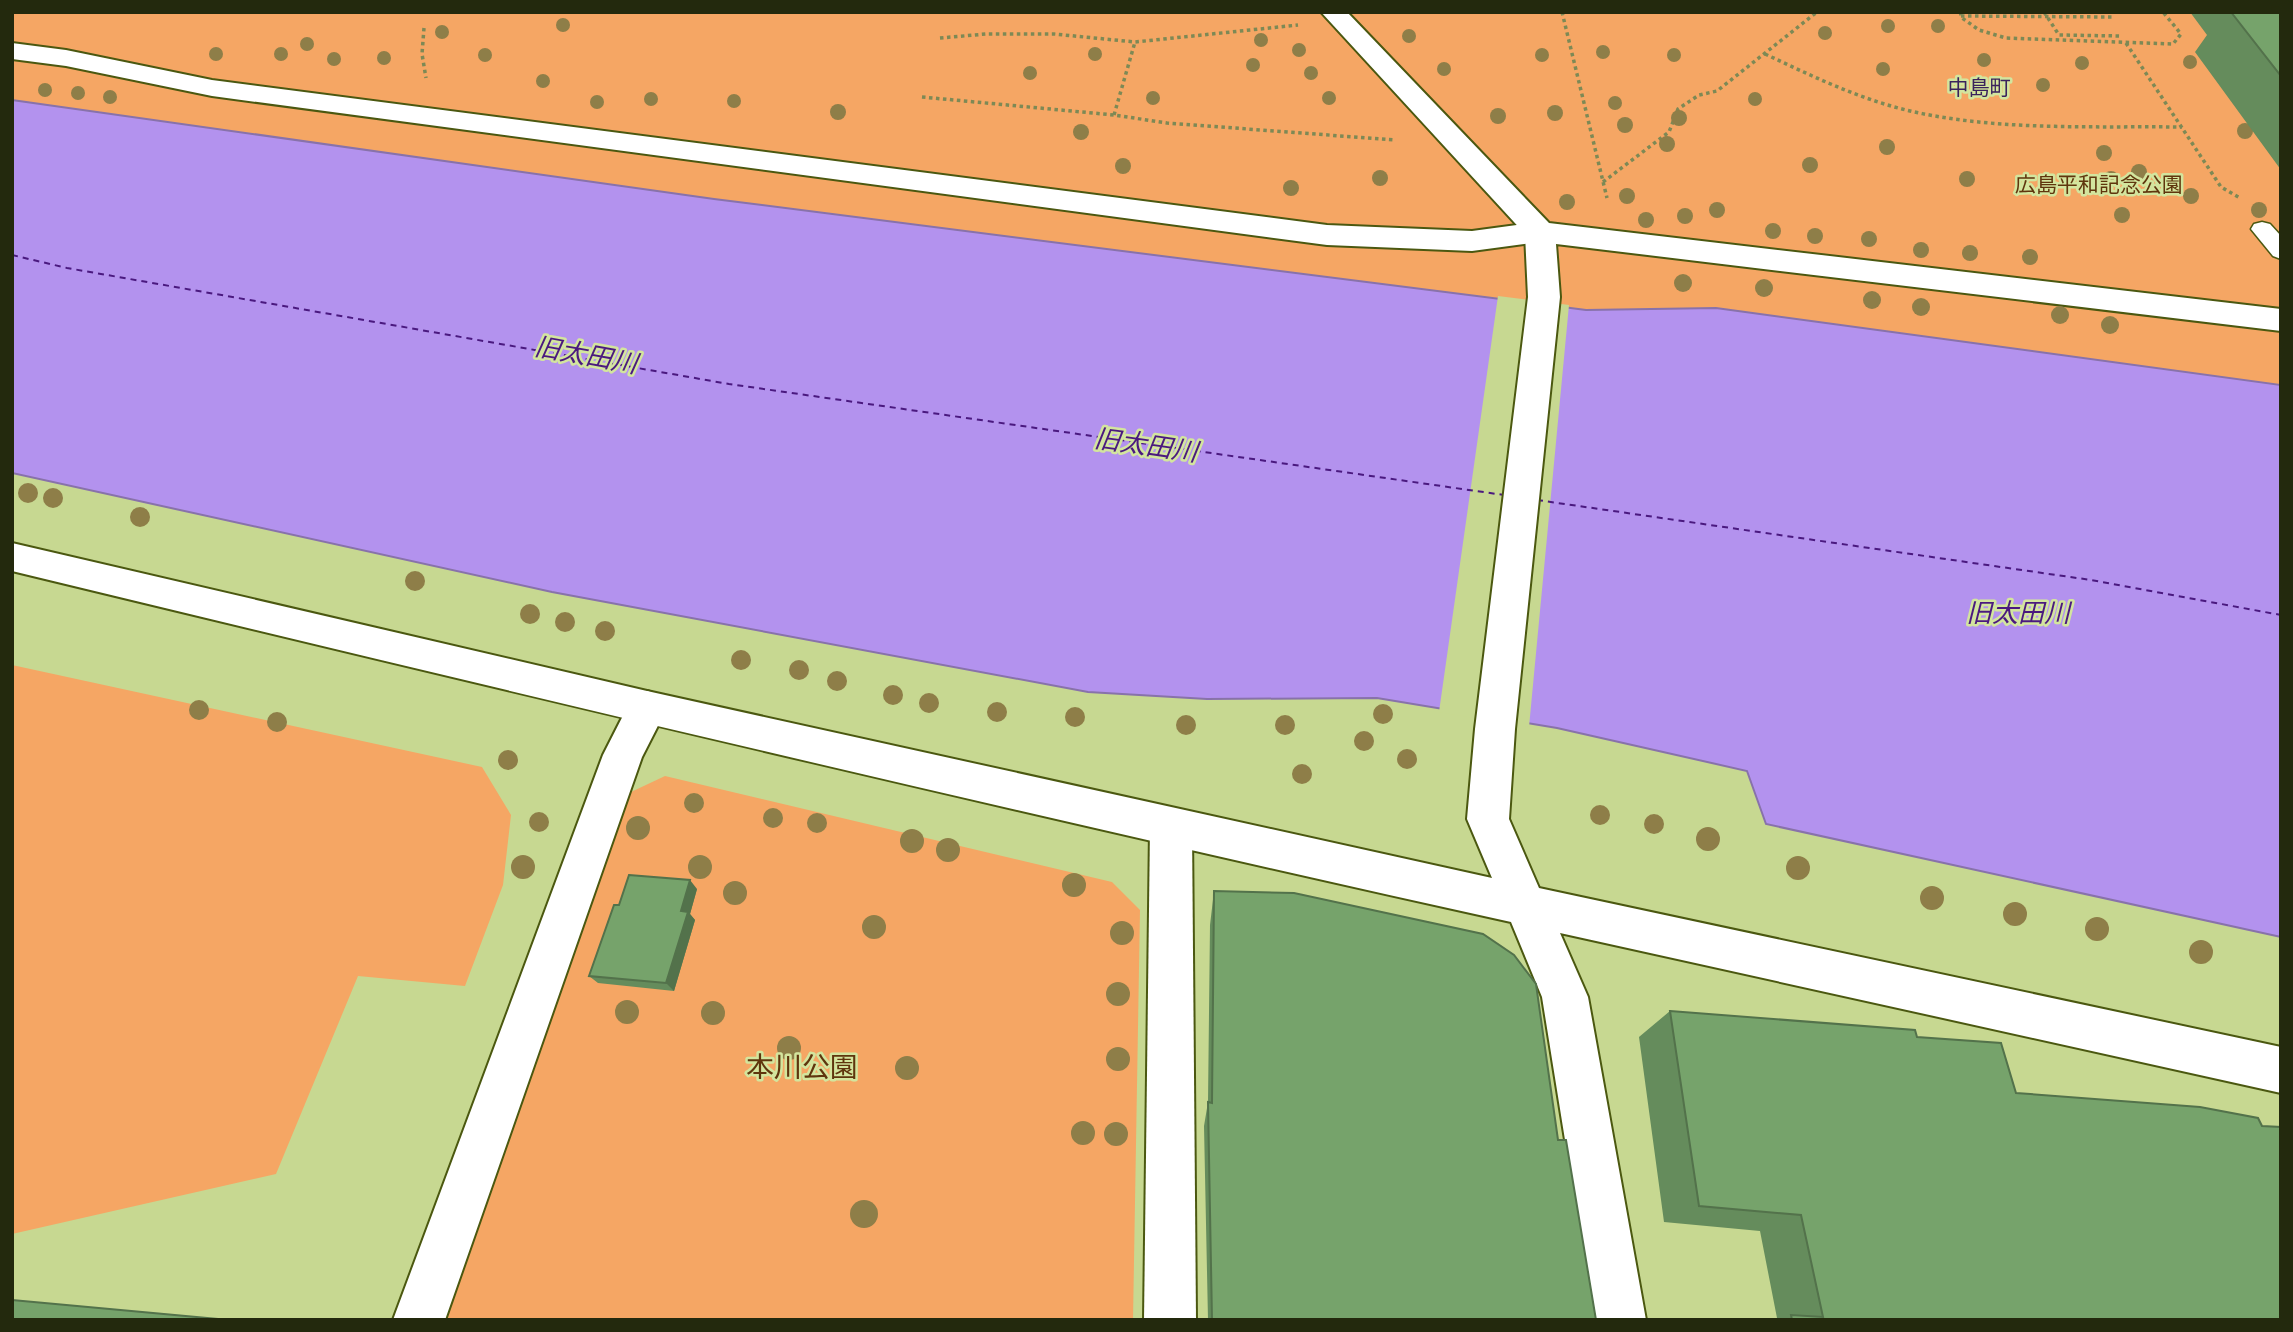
<svg xmlns="http://www.w3.org/2000/svg" width="2293" height="1332" font-family="'Asap Condensed','Noto Sans JP',sans-serif">
<rect width="100%" height="100%" fill="#c7d891"/>
<g fill="#f5a664">
<polygon points="12,12 2281,12 2281,385 1716,308 1586,310 714,199 12,100"/>
<polygon points="12,665 482,767 511,815 503,885 465,986 358,976 276,1174 12,1234"/>
<polygon points="665,776 1112,882 1140,910 1133,1320 444,1320 631,792"/>
</g>
<polygon fill="#b392ee" stroke="#8872aa" stroke-width="2" points="12,100 714,199 1586,310 1716,308 2281,385 2281,937 1766,824 1747,771 1557,728 1377,698 1207,699 1088,692 552,592 12,473"/>
<polygon fill="#c7d891" points="1498,296 1569,305 1529,727 1439,712"/>
<g fill="none" stroke-linecap="round" stroke-linejoin="round">
<g stroke="#4a197f" stroke-width="2" stroke-dasharray="6 5" stroke-linecap="butt">
<polyline points="12,255 67,268 729,384 1504,495"/>
<polyline points="1537,500 2091,580 2281,615"/>
</g>
<defs>
<polygon id="lane" points="2262,222 2270,224 2281,236 2281,259 2273,256 2251,229 2254,224"/>
<g id="street">
<polygon points="12,43 66,50 212,80 1327,225 1472,231 1540,222 1551,225 1555,232 1551,239 1540,242 1472,251 1327,245 212,96 66,66 12,59"/>
<polygon points="647,691 661,696 667,708 642,757 445,1320 393,1320 603,755 633,696"/>
<polygon points="1171,809 1186,815 1192,828 1196,1320 1144,1320 1150,828 1156,815"/>
</g>
<path id="secondary" d="M1321,12H1347L1549,223L2281,309V331L1556,244L1560,297L1515,729L1509,819L1539,888L2281,1047V1093L1560,933L1588,997L1646,1320H1594L1542,997L1511,922C1010,811 511,692 12,571V543L647,691L1492,878L1467,819L1475,729L1528,297L1525,234Z"/>
</defs>
<use href="#lane" stroke="#4b5810" stroke-width="3"/>
<use href="#street" stroke="#4b5810" stroke-width="4"/>
<use href="#secondary" stroke="#4b5810" stroke-width="4"/>
<g stroke="#7d8955" stroke-width="3.5" stroke-dasharray="3.5 3.5" stroke-linecap="butt">
<polyline points="1562,12 1607,198"/>
<polyline points="1960,12 1962,18 1979,30 2006,38 2173,44 2181,34 2163,12"/>
<polyline points="2044,12 2059,35 2120,36"/>
<polyline points="1961,16 2112,17"/>
<polyline points="424,28 422,54 426,78"/>
<polyline points="940,38 986,34 1054,34 1135,42 1298,25"/>
<polyline points="2126,43 2221,187 2240,198"/>
<path d="M1765,54C1812,76 1859,99 1910,111C1998,131 2092,126 2182,127"/>
<polyline points="922,97 1114,115 1167,123 1395,140"/>
<polyline points="1114,115 1135,42"/>
<polyline points="1603,182 1669,132 1678,109 1699,95 1717,91 1817,12"/>
</g>
<use href="#lane" fill="#fff" fill-rule="evenodd"/>
<use href="#street" fill="#fff" fill-rule="evenodd"/>
<use href="#secondary" fill="#fff" fill-rule="evenodd"/>
</g>
<g fill="#8e7e48">
<circle cx="563" cy="25" r="7"/>
<circle cx="1888" cy="26" r="7"/>
<circle cx="1938" cy="26" r="7"/>
<circle cx="442" cy="32" r="7"/>
<circle cx="1825" cy="33" r="7"/>
<circle cx="1409" cy="36" r="7"/>
<circle cx="1261" cy="40" r="7"/>
<circle cx="307" cy="44" r="7"/>
<circle cx="1299" cy="50" r="7"/>
<circle cx="1603" cy="52" r="7"/>
<circle cx="216" cy="54" r="7"/>
<circle cx="281" cy="54" r="7"/>
<circle cx="1095" cy="54" r="7"/>
<circle cx="485" cy="55" r="7"/>
<circle cx="1542" cy="55" r="7"/>
<circle cx="1674" cy="55" r="7"/>
<circle cx="384" cy="58" r="7"/>
<circle cx="334" cy="59" r="7"/>
<circle cx="1984" cy="60" r="7"/>
<circle cx="2190" cy="62" r="7"/>
<circle cx="2082" cy="63" r="7"/>
<circle cx="1253" cy="65" r="7"/>
<circle cx="1444" cy="69" r="7"/>
<circle cx="1883" cy="69" r="7"/>
<circle cx="1030" cy="73" r="7"/>
<circle cx="1311" cy="73" r="7"/>
<circle cx="543" cy="81" r="7"/>
<circle cx="2043" cy="85" r="7"/>
<circle cx="45" cy="90" r="7"/>
<circle cx="78" cy="93" r="7"/>
<circle cx="110" cy="97" r="7"/>
<circle cx="1153" cy="98" r="7"/>
<circle cx="1329" cy="98" r="7"/>
<circle cx="651" cy="99" r="7"/>
<circle cx="1755" cy="99" r="7"/>
<circle cx="734" cy="101" r="7"/>
<circle cx="597" cy="102" r="7"/>
<circle cx="1615" cy="103" r="7"/>
<circle cx="838" cy="112" r="8"/>
<circle cx="1555" cy="113" r="8"/>
<circle cx="1498" cy="116" r="8"/>
<circle cx="1679" cy="118" r="8"/>
<circle cx="1625" cy="125" r="8"/>
<circle cx="2245" cy="131" r="8"/>
<circle cx="1081" cy="132" r="8"/>
<circle cx="1667" cy="144" r="8"/>
<circle cx="1887" cy="147" r="8"/>
<circle cx="2104" cy="153" r="8"/>
<circle cx="1810" cy="165" r="8"/>
<circle cx="1123" cy="166" r="8"/>
<circle cx="2139" cy="172" r="8"/>
<circle cx="1380" cy="178" r="8"/>
<circle cx="1967" cy="179" r="8"/>
<circle cx="2111" cy="179" r="8"/>
<circle cx="1291" cy="188" r="8"/>
<circle cx="1627" cy="196" r="8"/>
<circle cx="2191" cy="196" r="8"/>
<circle cx="1567" cy="202" r="8"/>
<circle cx="1717" cy="210" r="8"/>
<circle cx="2259" cy="210" r="8"/>
<circle cx="2122" cy="215" r="8"/>
<circle cx="1685" cy="216" r="8"/>
<circle cx="1646" cy="220" r="8"/>
<circle cx="1773" cy="231" r="8"/>
<circle cx="1815" cy="236" r="8"/>
<circle cx="1869" cy="239" r="8"/>
<circle cx="1921" cy="250" r="8"/>
<circle cx="1970" cy="253" r="8"/>
<circle cx="2030" cy="257" r="8"/>
<circle cx="1683" cy="283" r="9"/>
<circle cx="1764" cy="288" r="9"/>
<circle cx="1872" cy="300" r="9"/>
<circle cx="1921" cy="307" r="9"/>
<circle cx="2060" cy="315" r="9"/>
<circle cx="2110" cy="325" r="9"/>
<circle cx="28" cy="493" r="10"/>
<circle cx="53" cy="498" r="10"/>
<circle cx="140" cy="517" r="10"/>
<circle cx="415" cy="581" r="10"/>
<circle cx="530" cy="614" r="10"/>
<circle cx="565" cy="622" r="10"/>
<circle cx="605" cy="631" r="10"/>
<circle cx="741" cy="660" r="10"/>
<circle cx="799" cy="670" r="10"/>
<circle cx="837" cy="681" r="10"/>
<circle cx="893" cy="695" r="10"/>
<circle cx="929" cy="703" r="10"/>
<circle cx="199" cy="710" r="10"/>
<circle cx="997" cy="712" r="10"/>
<circle cx="1383" cy="714" r="10"/>
<circle cx="1075" cy="717" r="10"/>
<circle cx="277" cy="722" r="10"/>
<circle cx="1186" cy="725" r="10"/>
<circle cx="1285" cy="725" r="10"/>
<circle cx="1364" cy="741" r="10"/>
<circle cx="1407" cy="759" r="10"/>
<circle cx="508" cy="760" r="10"/>
<circle cx="1302" cy="774" r="10"/>
<circle cx="694" cy="803" r="10"/>
<circle cx="1600" cy="815" r="10"/>
<circle cx="773" cy="818" r="10"/>
<circle cx="539" cy="822" r="10"/>
<circle cx="817" cy="823" r="10"/>
<circle cx="1654" cy="824" r="10"/>
<circle cx="638" cy="828" r="12"/>
<circle cx="1708" cy="839" r="12"/>
<circle cx="912" cy="841" r="12"/>
<circle cx="948" cy="850" r="12"/>
<circle cx="523" cy="867" r="12"/>
<circle cx="700" cy="867" r="12"/>
<circle cx="1798" cy="868" r="12"/>
<circle cx="1074" cy="885" r="12"/>
<circle cx="735" cy="893" r="12"/>
<circle cx="1932" cy="898" r="12"/>
<circle cx="2015" cy="914" r="12"/>
<circle cx="874" cy="927" r="12"/>
<circle cx="2097" cy="929" r="12"/>
<circle cx="1122" cy="933" r="12"/>
<circle cx="2201" cy="952" r="12"/>
<circle cx="1118" cy="994" r="12"/>
<circle cx="627" cy="1012" r="12"/>
<circle cx="713" cy="1013" r="12"/>
<circle cx="789" cy="1048" r="12"/>
<circle cx="1118" cy="1059" r="12"/>
<circle cx="907" cy="1068" r="12"/>
<circle cx="1083" cy="1133" r="12"/>
<circle cx="1116" cy="1134" r="12"/>
<circle cx="864" cy="1214" r="14"/>
</g>
<g fill="#658c5c">
<polygon points="2190,12 2281,12 2281,170 2195,52 2207,35"/>
<polygon points="697,889 690,914 695,920 674,991 598,983 589,976 619,905"/>
<polygon points="1214,891 1558,1140 1596,1320 1208,1320 1204,1126 1208,1102 1210,925"/>
<polygon points="1670,1011 1917,1037 2016,1093 2281,1320 1770,1320 1777,1318 1760,1231 1664,1222 1639,1037"/>
</g>
<polygon fill="#53724b" points="690,880 697,889 690,914 695,920 674,991 666,983 681,911"/>
<g fill="#76a36b" stroke="#53724b" stroke-width="2">
<polygon points="2231,12 2281,12 2281,76"/>
<polygon points="629,875 690,880 681,911 688,912 666,983 589,976 614,905 619,905"/>
<polygon points="1214,891 1294,893 1483,934 1514,955 1536,984 1558,1140 1566,1140 1596,1320 1212,1320 1208,1102 1212,1103"/>
<polygon points="1670,1011 1915,1030 1917,1037 2001,1043 2016,1093 2200,1107 2258,1118 2262,1126 2281,1127 2281,1320 1792,1320 1791,1315 1823,1317 1801,1215 1699,1206"/>
<polygon points="12,1300 229,1320 12,1320"/>
</g>
<g text-anchor="middle" stroke-width="5" stroke-linejoin="round" paint-order="stroke">
<g font-size="21" fill="#3a225c" stroke="#d3e59e">
<text x="1979" y="95">中島町</text>
</g>
<g font-size="21" fill="#5f350d" stroke="#d3e59e">
<text x="2099" y="192">広島平和記念公園</text>
</g>
<g font-size="26" font-style="italic" fill="#4a197f" stroke="#d3e59e">
<text transform="translate(586 355) rotate(10)" y="9">旧太田川</text>
<text transform="translate(1146 445) rotate(8)" y="9">旧太田川</text>
<text x="2018" y="622">旧太田川</text>
</g>
<g font-size="28" fill="#5f350d" stroke="#d3e59e">
<text x="802" y="1077">本川公園</text>
</g>
</g>
<rect width="2293" height="1332" fill="none" stroke="#23290d" stroke-width="28"/>
</svg>
